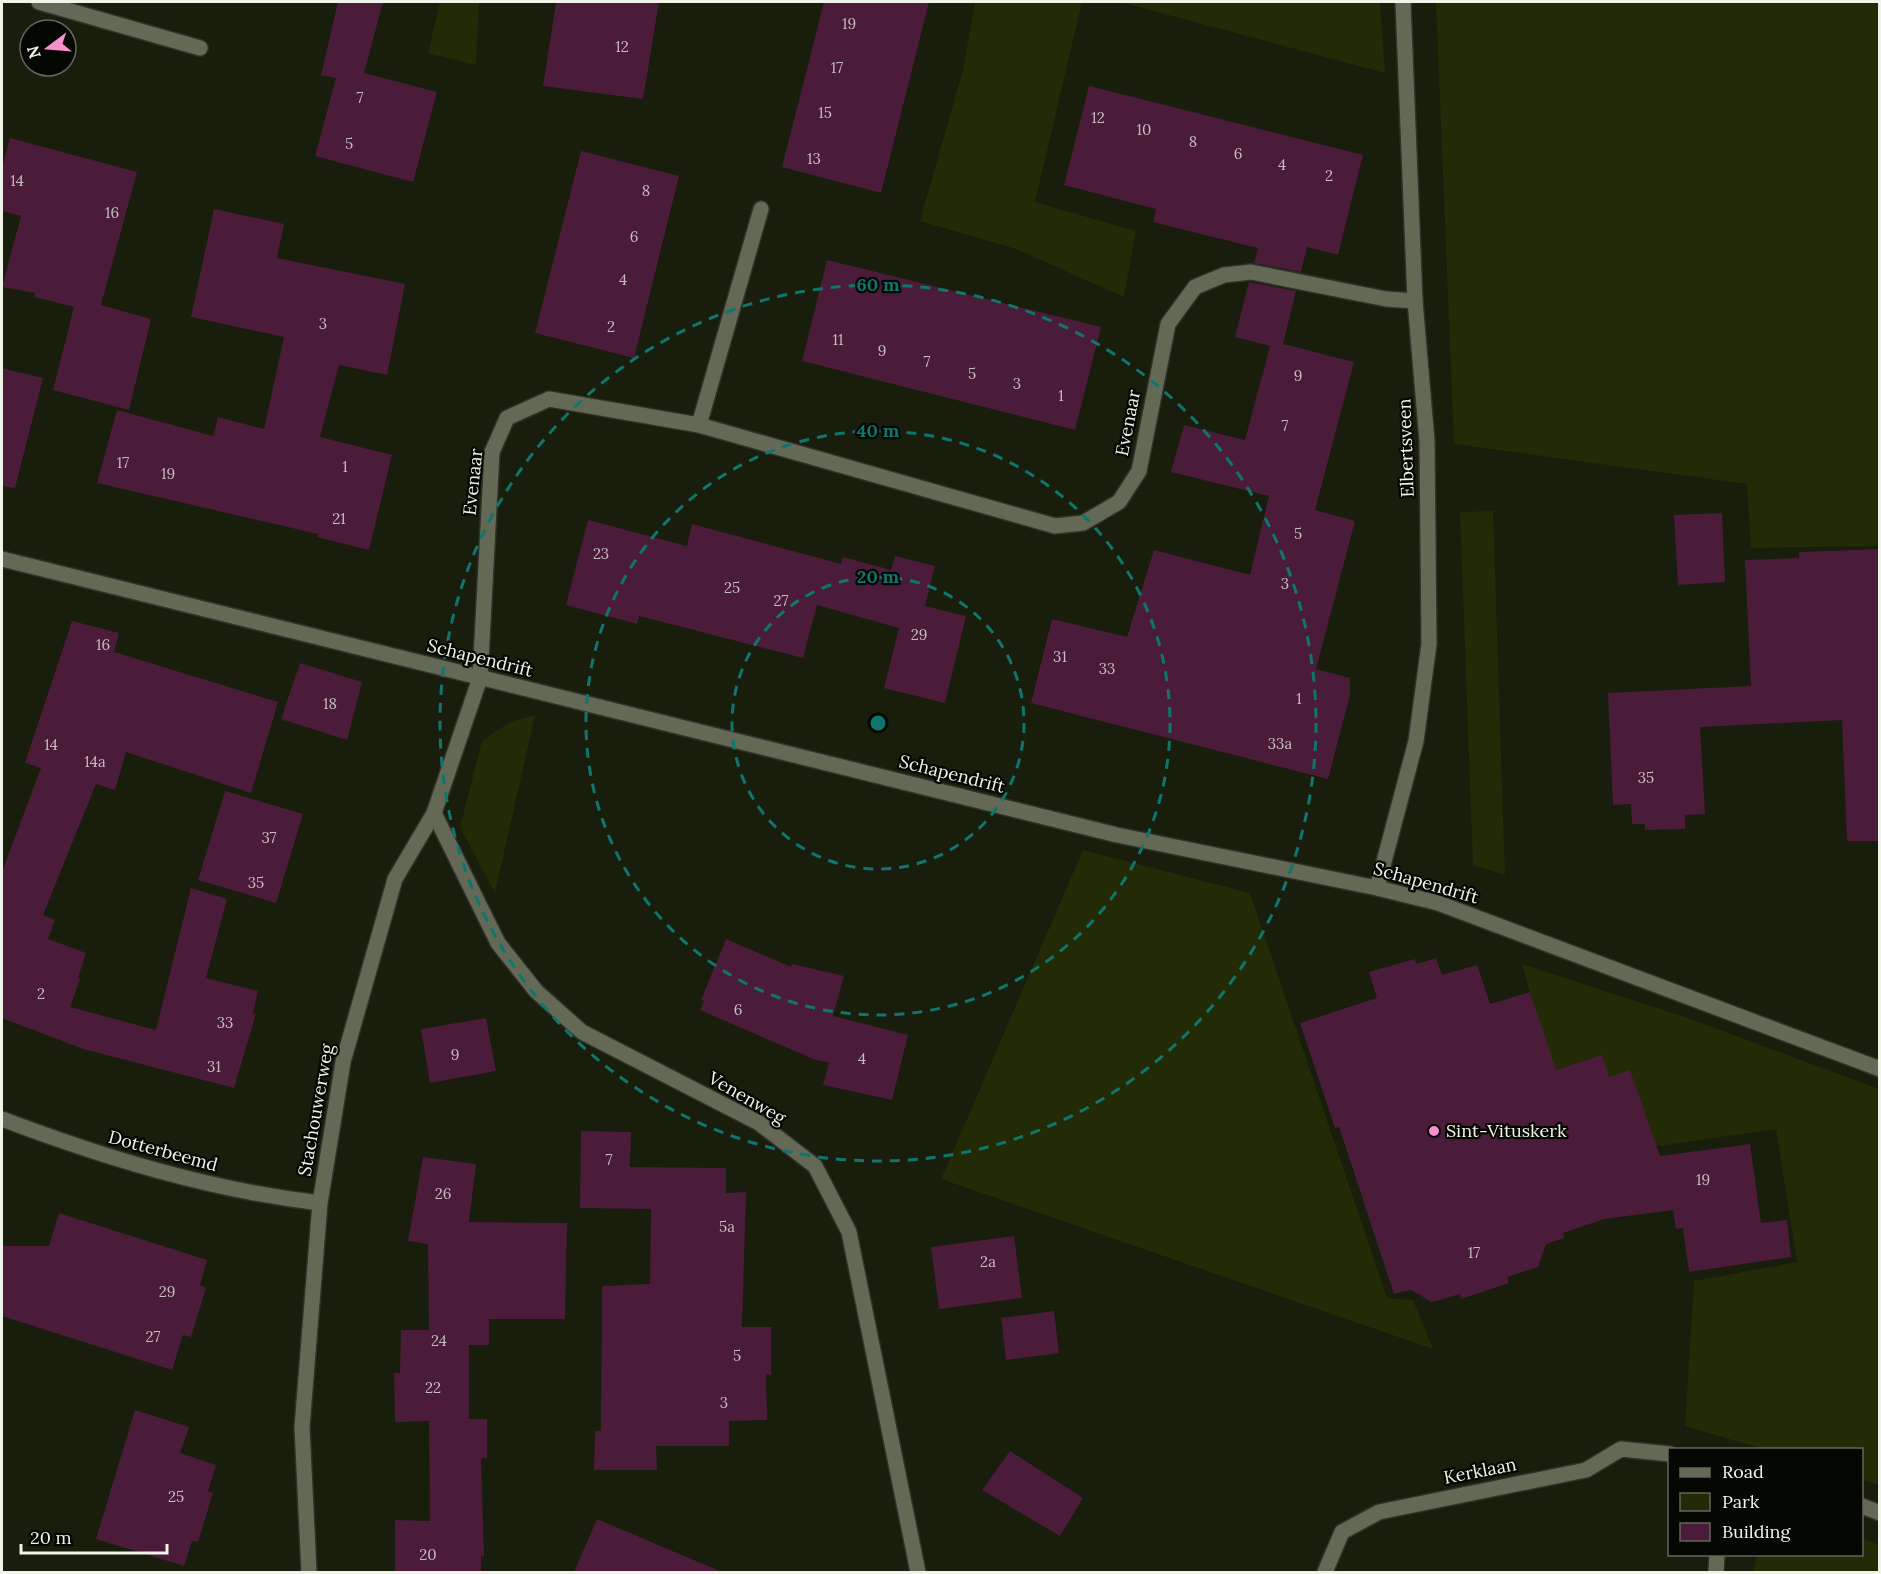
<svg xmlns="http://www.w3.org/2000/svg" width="1881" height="1574" font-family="Lora,serif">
<rect width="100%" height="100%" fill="#181d0c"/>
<g fill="#222b06">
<polygon points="440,2 479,2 476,65 428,53"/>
<polygon points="975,2 1082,2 1035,202 1136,231 1124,297 1016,249 920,221 963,70"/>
<polygon points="1120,2 1380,2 1385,73"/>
<polygon points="1436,2 1879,2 1879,546 1751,548 1747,484 1454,444"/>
<polygon points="1493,511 1505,875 1473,865 1460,512"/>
<polygon points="535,715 495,893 460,827 482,741 510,722"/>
<polygon points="1083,850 1250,893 1387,1298 1413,1300 1433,1349 941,1179"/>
<polygon points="1522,964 1688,1018 1879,1089 1879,1485 1862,1480 1862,1450 1763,1449 1685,1426 1694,1281 1797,1262 1776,1129 1589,1156 1552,1069"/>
<polygon points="1862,1538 1879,1545 1879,1572 1753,1572 1757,1555 1862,1554"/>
</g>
<g fill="#4a1c3a">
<polygon points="338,2 383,2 364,73 437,92 413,182 315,156 336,78 321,75"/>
<polygon points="556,2 659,2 643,99 543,86"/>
<polygon points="824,2 929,2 881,193 782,167"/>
<polygon points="1089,86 1363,155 1338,255 1307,247 1301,272 1254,263 1258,248 1153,222 1156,209 1064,185"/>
<polygon points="10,138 137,172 101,305 151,319 129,410 53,390 74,307 34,297 35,293 2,287 21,216 2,211 2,168"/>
<polygon points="581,151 679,176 634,358 535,333"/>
<polygon points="214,209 284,224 277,258 405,284 387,375 339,365 320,437 392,455 369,550 317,537 318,534 97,483 117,410 213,436 218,417 264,429 284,337 191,317"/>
<polygon points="827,260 1101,327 1075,430 802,361"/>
<polygon points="1249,282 1296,291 1283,344 1354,362 1315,510 1355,521 1316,669 1350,678 1350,695 1328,779 1031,703 1052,619 1127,637 1154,550 1250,575 1269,496 1171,472 1184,425 1245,440 1270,346 1235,337"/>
<polygon points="2,368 43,378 15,488 2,486"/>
<polygon points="1722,513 1725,582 1678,585 1674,515"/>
<polygon points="588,520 687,546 692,524 841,564 843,557 891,570 895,556 935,566 925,606 966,616 945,703 884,688 899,628 817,605 803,658 639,616 637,624 566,605"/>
<polygon points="1880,549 1880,841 1847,841 1842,720 1700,727 1705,814 1685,815 1685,829 1645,830 1645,824 1632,824 1631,804 1613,805 1608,693 1751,686 1745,560 1799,558 1799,552"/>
<polygon points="72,621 119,633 114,652 278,702 251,793 126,752 115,790 96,784 43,915 55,920 48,939 86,953 78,978 80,979 70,1007 156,1030 191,888 227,899 206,978 258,991 253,1013 256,1014 234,1088 83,1049 2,1018 2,872 41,768 25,763"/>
<polygon points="300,663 362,682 347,740 281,719"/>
<polygon points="225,791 303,814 276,903 198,880"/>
<polygon points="726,939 791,967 792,964 844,976 833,1016 908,1035 892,1100 823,1085 829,1063 813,1059 700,1010 704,1001 701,1000"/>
<polygon points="1436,958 1442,975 1477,965 1490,1004 1530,992 1556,1070 1602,1055 1609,1077 1630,1070 1660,1156 1750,1144 1761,1223 1787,1220 1791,1257 1689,1272 1683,1228 1676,1229 1673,1210 1604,1219 1563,1233 1564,1238 1546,1244 1538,1267 1507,1277 1509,1283 1461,1299 1460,1294 1432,1302 1411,1290 1394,1294 1339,1127 1335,1128 1300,1023 1377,998 1369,972 1415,959 1417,964"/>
<polygon points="486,1018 496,1071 430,1083 421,1029"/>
<polygon points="581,1131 631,1132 630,1167 726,1168 726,1193 746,1192 742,1327 771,1327 771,1375 766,1374 767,1420 729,1421 729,1446 656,1446 657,1470 594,1470 595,1431 601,1431 602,1286 650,1284 651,1209 580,1208"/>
<polygon points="423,1157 476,1164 469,1222 567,1223 565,1319 489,1319 489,1345 469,1345 469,1419 487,1419 487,1458 481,1458 484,1557 481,1556 481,1572 395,1572 395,1520 430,1521 429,1421 395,1422 394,1373 400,1373 401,1330 429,1330 428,1244 408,1241"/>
<polygon points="59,1213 207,1260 200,1285 206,1288 191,1337 183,1335 172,1370 2,1316 2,1246 49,1246"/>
<polygon points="1014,1236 1022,1298 939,1309 931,1247"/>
<polygon points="1054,1311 1059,1353 1006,1360 1001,1318"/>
<polygon points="135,1410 189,1427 180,1453 216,1465 208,1491 213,1493 198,1542 192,1541 184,1566 96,1539"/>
<polygon points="1010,1451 1083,1498 1060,1536 982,1490"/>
<polygon points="597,1519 722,1572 574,1572"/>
</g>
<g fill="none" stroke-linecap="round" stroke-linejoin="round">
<defs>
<polyline id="service" points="699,425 761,209"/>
<g id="minor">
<polyline points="39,2 200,48"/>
<polyline points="2,559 1117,835 1377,888"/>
<polyline points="434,813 498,943 536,991 582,1032 759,1123 815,1166 849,1232 918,1572"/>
<path d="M2,1119C105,1158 210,1190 320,1203"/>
<polyline points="1862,1506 1880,1513"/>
<polyline points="309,1572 302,1427 320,1203 343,1062 395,879 434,813 480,678 492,452 507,418 549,399 699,425 1055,526 1083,523 1119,502 1139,471 1168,324 1195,287 1224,275 1251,272 1386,299 1415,301"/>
<polyline points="1325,1572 1342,1532 1379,1512 1586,1470 1621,1449 1670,1454"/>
<polyline points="1716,1572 1717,1554"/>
</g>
<polyline id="tertiary" points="1403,2 1415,301 1427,441 1429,644 1416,741 1377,888 1438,903 1880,1069"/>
</defs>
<use href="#service" stroke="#2f312a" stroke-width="18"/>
<use href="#minor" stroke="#2f312a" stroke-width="18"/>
<use href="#tertiary" stroke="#2f312a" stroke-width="18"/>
<use href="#service" stroke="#636955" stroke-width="15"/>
<use href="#minor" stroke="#636955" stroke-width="15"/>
<use href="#tertiary" stroke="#636955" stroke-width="15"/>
</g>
<g fill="none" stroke="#0f766e" stroke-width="3" stroke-dasharray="10 8">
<circle cx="878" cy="723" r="146"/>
<circle cx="878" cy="723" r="292"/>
<circle cx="878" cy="723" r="438"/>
</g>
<circle fill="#f690cf" stroke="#050702" stroke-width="2" cx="1434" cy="1131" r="6"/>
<g text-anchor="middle" stroke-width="4.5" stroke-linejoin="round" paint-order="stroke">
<g font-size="15" fill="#c6bdbc">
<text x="849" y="29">19</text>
<text x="622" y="52">12</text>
<text x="837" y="73">17</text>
<text x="360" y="103">7</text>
<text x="825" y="118">15</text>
<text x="1098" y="123">12</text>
<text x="1144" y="135">10</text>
<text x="1193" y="147">8</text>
<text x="349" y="149">5</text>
<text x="1238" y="159">6</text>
<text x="814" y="164">13</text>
<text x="1282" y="170">4</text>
<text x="1329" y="181">2</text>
<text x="17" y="186">14</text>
<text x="646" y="196">8</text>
<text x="112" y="218">16</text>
<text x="634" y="242">6</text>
<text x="623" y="285">4</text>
<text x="323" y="329">3</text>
<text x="611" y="332">2</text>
<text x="838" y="345">11</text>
<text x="882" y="356">9</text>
<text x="927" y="367">7</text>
<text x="972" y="379">5</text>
<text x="1298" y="381">9</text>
<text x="1017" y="389">3</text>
<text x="1061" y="401">1</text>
<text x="1285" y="431">7</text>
<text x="123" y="468">17</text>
<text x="345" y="472">1</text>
<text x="168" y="479">19</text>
<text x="339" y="524">21</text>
<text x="1298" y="539">5</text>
<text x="601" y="559">23</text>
<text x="1285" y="589">3</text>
<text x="732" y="593">25</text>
<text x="781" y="606">27</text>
<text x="919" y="640">29</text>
<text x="103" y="650">16</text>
<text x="1060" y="662">31</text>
<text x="1107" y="674">33</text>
<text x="1299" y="704">1</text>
<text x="330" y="709">18</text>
<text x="1280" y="749">33a</text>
<text x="51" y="750">14</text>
<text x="95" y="767">14a</text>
<text x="1646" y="783">35</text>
<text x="269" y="843">37</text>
<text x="256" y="888">35</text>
<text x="41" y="999">2</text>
<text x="738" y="1015">6</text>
<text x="225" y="1028">33</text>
<text x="455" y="1060">9</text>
<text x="862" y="1064">4</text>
<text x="214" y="1072">31</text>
<text x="609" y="1165">7</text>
<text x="1703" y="1185">19</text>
<text x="443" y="1199">26</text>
<text x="727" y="1232">5a</text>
<text x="1474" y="1258">17</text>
<text x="988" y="1267">2a</text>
<text x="167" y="1297">29</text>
<text x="153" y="1342">27</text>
<text x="439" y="1346">24</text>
<text x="737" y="1361">5</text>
<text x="433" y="1393">22</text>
<text x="724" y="1408">3</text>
<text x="176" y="1502">25</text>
<text x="428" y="1560">20</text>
</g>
<g font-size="18" fill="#eff3e8" stroke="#050702">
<text transform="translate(1128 423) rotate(-79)" y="6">Evenaar</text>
<text transform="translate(1406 448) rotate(-92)" y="6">Elbertsveen</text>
<text transform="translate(473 482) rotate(-84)" y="6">Evenaar</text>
<text transform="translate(480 658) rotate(14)" y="6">Schapendrift</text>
<text transform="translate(952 774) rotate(14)" y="6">Schapendrift</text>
<text transform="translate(1426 883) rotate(16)" y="6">Schapendrift</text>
<text transform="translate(747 1098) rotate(30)" y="6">Venenweg</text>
<text transform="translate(316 1110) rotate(-80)" y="6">Stachouwerweg</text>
<text transform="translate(163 1151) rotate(15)" y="6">Dotterbeemd</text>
<text transform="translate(1480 1471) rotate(-11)" y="6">Kerklaan</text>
</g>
<g font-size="18" fill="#eff3e8" stroke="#050702" text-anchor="start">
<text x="1446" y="1137">Sint-Vituskerk</text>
</g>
</g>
<circle cx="878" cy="723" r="9" fill="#0f766e" stroke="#050702" stroke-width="3"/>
<g font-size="18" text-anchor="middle" font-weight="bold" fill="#0f766e" stroke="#050702" stroke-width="4.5" stroke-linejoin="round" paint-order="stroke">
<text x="878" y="291">60 m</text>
<text x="878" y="437">40 m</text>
<text x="878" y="583">20 m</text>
</g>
<rect width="1881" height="1574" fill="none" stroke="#eff3e8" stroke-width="6"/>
<rect x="1668" y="1448" width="195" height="108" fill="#050702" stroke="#63655e" stroke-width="1.5"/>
<rect x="1680" y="1468" width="30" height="9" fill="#636955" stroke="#63655e" stroke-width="1.5"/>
<text x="1722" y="1478" font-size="18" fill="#eff3e8">Road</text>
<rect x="1680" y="1493" width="30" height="18" fill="#222b06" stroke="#63655e" stroke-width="1.5"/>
<text x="1722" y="1508" font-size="18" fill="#eff3e8">Park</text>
<rect x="1680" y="1523" width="30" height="18" fill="#4a1c3a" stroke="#63655e" stroke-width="1.5"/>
<text x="1722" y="1538" font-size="18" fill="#eff3e8">Building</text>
<g transform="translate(48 48) rotate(254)"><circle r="28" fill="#050702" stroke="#63655e" stroke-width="1.5"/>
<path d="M0-4.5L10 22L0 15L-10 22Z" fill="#f690cf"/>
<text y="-9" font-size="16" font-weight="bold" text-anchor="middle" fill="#eff3e8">N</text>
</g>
<path d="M21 1544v9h146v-9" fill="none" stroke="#eff3e8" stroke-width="3"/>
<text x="30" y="1544" font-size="18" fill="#eff3e8" stroke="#050702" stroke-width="4.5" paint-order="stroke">20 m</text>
</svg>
